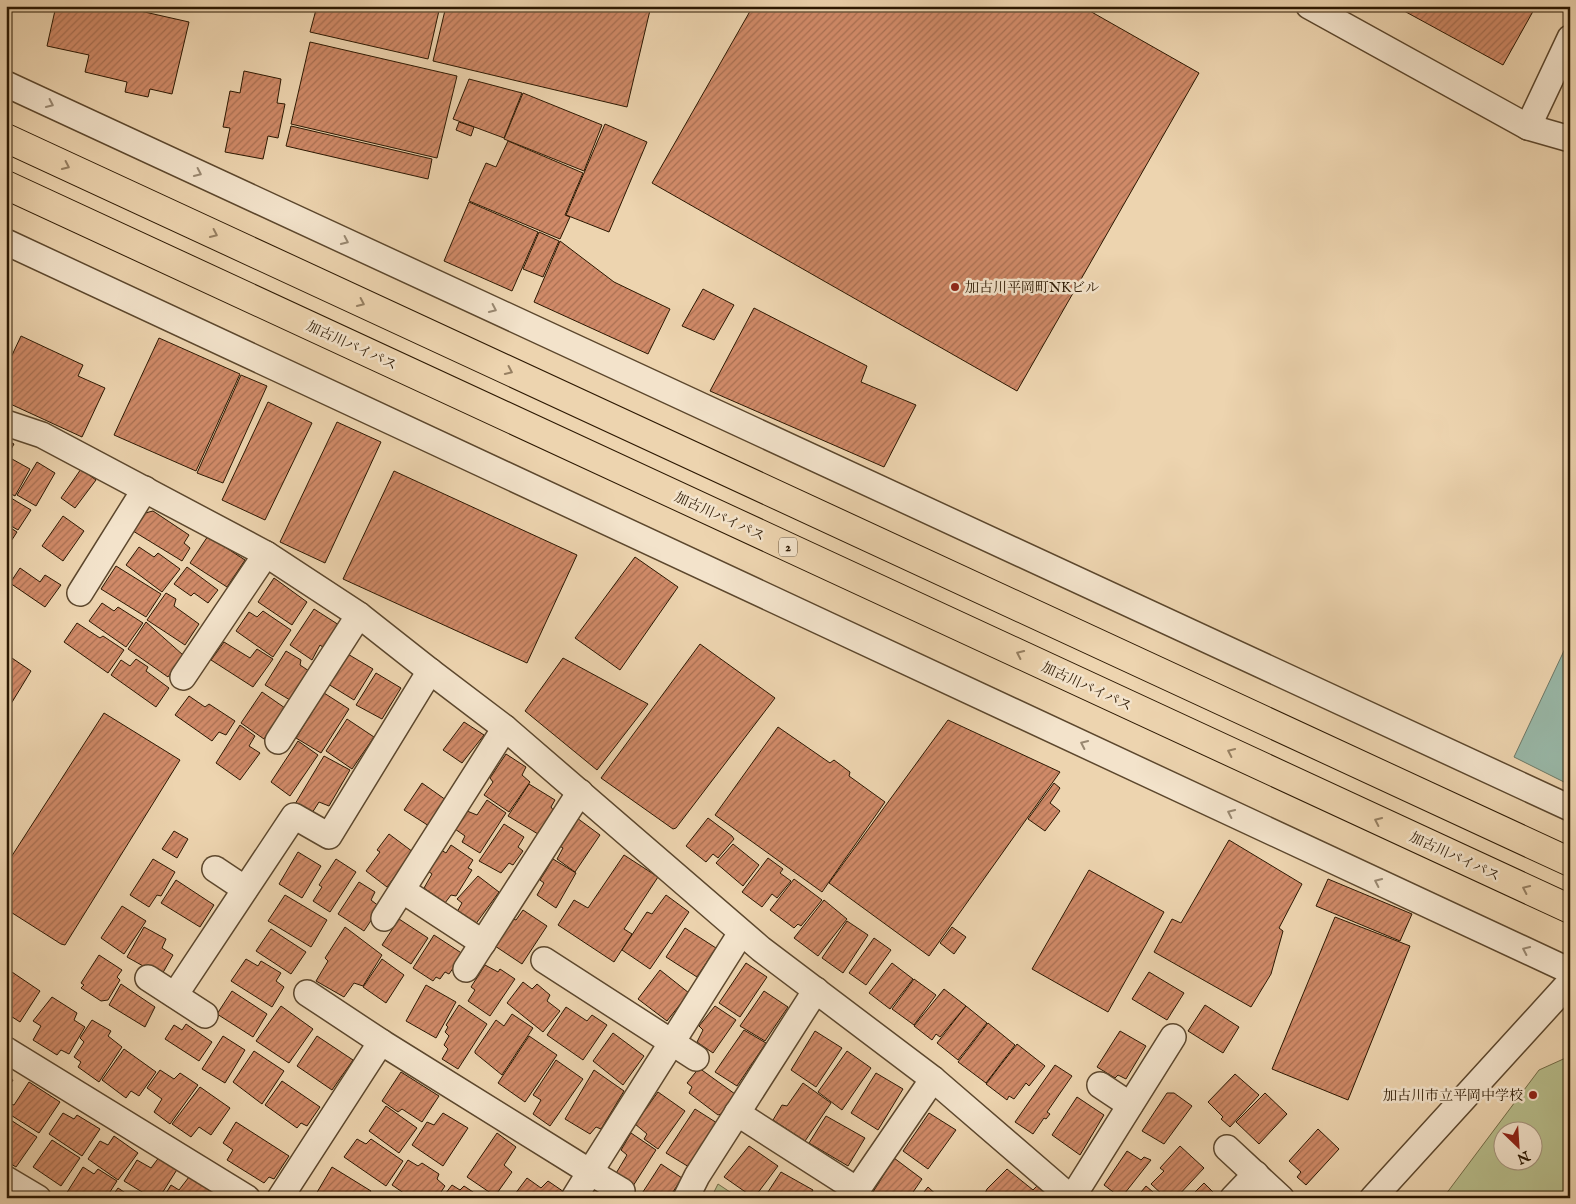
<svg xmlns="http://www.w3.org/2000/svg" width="1576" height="1204" font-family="'IM FELL English','Noto Serif JP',serif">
<defs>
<pattern id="building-hatch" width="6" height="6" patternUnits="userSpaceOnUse" patternTransform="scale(1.25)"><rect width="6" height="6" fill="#d08a68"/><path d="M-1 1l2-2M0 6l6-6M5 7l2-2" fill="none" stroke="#a97053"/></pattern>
</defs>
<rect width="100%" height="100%" fill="#edd4af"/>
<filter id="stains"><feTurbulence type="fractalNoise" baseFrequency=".004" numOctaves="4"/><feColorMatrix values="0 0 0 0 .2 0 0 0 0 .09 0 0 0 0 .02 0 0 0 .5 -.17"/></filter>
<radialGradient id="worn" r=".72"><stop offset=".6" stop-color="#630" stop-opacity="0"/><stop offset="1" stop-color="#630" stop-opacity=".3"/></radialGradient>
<g fill="#b7bd8b" stroke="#726a46" fill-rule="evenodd">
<path d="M1570,1056V1198H1443L1539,1070ZM1504,1132H1534V1162H1504Z"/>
<polygon points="718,1184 739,1198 711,1198"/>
</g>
<polygon fill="#99b8a8" stroke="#6d7866" points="1570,638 1570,785 1514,757"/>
<g fill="url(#building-hatch)" stroke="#2c1802">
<polygon points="56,6 118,6 189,22 172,94 150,89 148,97 125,92 127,82 85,72 89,55 47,46"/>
<polygon points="317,6 440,6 428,59 310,32"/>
<polygon points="446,6 651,6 627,107 433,61"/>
<polygon points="753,6 1081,6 1199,73 1017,391 652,183"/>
<polygon points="1395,6 1536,6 1503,65"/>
<polygon points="310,42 457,76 437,158 291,124"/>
<polygon points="244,71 281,79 277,103 285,104 278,138 268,136 263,159 225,152 230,128 223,127 230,91 240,93"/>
<polygon points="469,79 522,93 504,138 453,119"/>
<polygon points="523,93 602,125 584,171 504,139"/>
<polygon points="459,122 474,127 471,136 456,130"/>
<polygon points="605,124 647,142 609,232 566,215"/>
<polygon points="291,126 432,159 428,179 286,146"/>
<polygon points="508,141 583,173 565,215 570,217 560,239 469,201 486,163 496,167"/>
<polygon points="469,202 538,232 512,291 444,261"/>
<polygon points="539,232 559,241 543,277 523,269"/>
<polygon points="560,241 614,282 670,309 648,354 534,302"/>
<polygon points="703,289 734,305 714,340 682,326"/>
<polygon points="754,308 867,366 861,382 916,405 884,467 710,391"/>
<polygon points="21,336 83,365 78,376 105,388 82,437 6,402 6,368"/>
<polygon points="159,338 240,374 196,471 114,435"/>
<polygon points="241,375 267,386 223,483 197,473"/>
<polygon points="268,402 312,423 265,520 222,500"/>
<polygon points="337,422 381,442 325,563 280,542"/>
<polygon points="6,440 14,444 6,458"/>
<polygon points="12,459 30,469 15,496 6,491 6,469"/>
<polygon points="37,462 55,473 36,506 17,495"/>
<polygon points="81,469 96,480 75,508 61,498"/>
<polygon points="394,471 577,555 527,663 343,579"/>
<polygon points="6,495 31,510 18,530 6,523"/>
<polygon points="153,511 189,535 184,543 190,548 182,561 133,531 145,513"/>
<polygon points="63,516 84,531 63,561 42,546"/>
<polygon points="6,525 17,532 6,549"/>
<polygon points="208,536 245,560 227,587 190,563"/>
<polygon points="139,547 154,557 158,553 180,569 162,592 126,565"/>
<polygon points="635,557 678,587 620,670 575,638"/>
<polygon points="116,566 161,594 146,617 101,589"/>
<polygon points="187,567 218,590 208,603 194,593 191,596 174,584"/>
<polygon points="20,568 40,582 45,575 61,585 45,607 10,583"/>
<polygon points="274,578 307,602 292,625 258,602"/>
<polygon points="166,593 176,599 174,606 199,624 185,645 147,620"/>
<polygon points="102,603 114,611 118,607 143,623 126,647 89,621"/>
<polygon points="314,609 339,625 324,648 320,645 312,660 290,645"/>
<polygon points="263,611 291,630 273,657 236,631 249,612 257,617"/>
<polygon points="146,622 183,655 168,677 128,649"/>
<polygon points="77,623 100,638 103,636 124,650 108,673 64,642"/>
<polygon points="224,642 250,658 257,649 273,659 253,687 211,660"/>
<polygon points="700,644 775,698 676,828 673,829 601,778"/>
<polygon points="286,651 301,660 300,665 309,671 290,700 265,685"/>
<polygon points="346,653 373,669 354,700 328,684"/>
<polygon points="6,654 31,671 6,712"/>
<polygon points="563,658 648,704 597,770 525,711"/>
<polygon points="136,659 148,667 146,671 169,688 156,707 111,675 121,660 130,666"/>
<polygon points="376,673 401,688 382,719 356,705"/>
<polygon points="262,692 285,708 264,739 241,723"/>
<polygon points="324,693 349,709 321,753 296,738"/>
<polygon points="189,696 205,707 209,704 235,721 226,735 219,732 212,741 175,715"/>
<polygon points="104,713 180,760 65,945 61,944 6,909 6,865"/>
<polygon points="347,719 374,737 352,769 326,751"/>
<polygon points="948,720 1060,772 929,956 829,883"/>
<polygon points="464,722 484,735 462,763 443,750"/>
<polygon points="240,725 255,736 249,746 260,753 240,780 216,763"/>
<polygon points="778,727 830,763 834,760 850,772 849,776 885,802 822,892 715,815"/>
<polygon points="298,741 318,755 290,796 271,782"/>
<polygon points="506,754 526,767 522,775 530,782 509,812 484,795 493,782 490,778"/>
<polygon points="324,756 350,770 329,806 319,802 312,813 295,804"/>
<polygon points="422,783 446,800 429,826 404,810"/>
<polygon points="1054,783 1060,788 1050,803 1060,811 1045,831 1028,819"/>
<polygon points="529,784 555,800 551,807 554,811 538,834 508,816"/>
<polygon points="487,800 506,813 480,853 462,842 465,836 455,829 467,811 477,815"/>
<polygon points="577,818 600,835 575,872 557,859 563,848 558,845"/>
<polygon points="708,818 732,836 734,839 718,858 713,854 706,862 686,846"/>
<polygon points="504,824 524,837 518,847 523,851 513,865 509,863 501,873 479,861"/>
<polygon points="174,831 188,839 177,858 162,849"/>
<polygon points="389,834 413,852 387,887 366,871 380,852 377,850"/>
<polygon points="1229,840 1302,884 1279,928 1283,931 1271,974 1251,1007 1154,952 1172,919 1181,923"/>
<polygon points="733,844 759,865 743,886 716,863"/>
<polygon points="451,845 473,860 468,868 472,870 456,896 451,895 445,903 424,888 432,874 428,871 441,850 446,853"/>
<polygon points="298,852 321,866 302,898 279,884"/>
<polygon points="624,855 658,877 624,929 632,934 614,962 558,925 574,900 588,908"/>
<polygon points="768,858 783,869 780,873 791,881 777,898 772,894 762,907 742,892"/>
<polygon points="153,859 175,872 161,896 157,895 149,907 130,895"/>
<polygon points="336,859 356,872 330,912 313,901 322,887 319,885"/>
<polygon points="553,859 576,873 556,908 537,895 544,883 540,880"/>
<polygon points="1089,870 1164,912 1108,1012 1032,969"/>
<polygon points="478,876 499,892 475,925 457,912 462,903 457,899"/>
<polygon points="794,879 822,900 801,926 798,924 794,928 770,910"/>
<polygon points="1328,879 1412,914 1400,941 1316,906"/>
<polygon points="176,880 214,905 200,927 161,903"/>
<polygon points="359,882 375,892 371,900 380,907 364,931 338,914"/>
<polygon points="285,895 327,920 311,947 268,921"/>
<polygon points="666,895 689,912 650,969 622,950 647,912 652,914"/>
<polygon points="824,900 847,919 818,956 794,938"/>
<polygon points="122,906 146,921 124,954 101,938"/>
<polygon points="523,910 547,926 522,964 495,946 513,919 516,920"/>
<polygon points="1335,917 1410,946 1348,1100 1272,1069"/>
<polygon points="399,919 428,938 411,964 382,945"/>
<polygon points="847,921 868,935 843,973 822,958"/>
<polygon points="144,927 166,939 162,948 173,955 161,976 127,957"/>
<polygon points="345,927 382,955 363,986 354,983 344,997 316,981 328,961 325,958"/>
<polygon points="952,927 966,937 954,954 940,943"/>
<polygon points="685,928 716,948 697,977 666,957"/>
<polygon points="271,929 306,952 291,974 256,951"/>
<polygon points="434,935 463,954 449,974 445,972 440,979 436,977 433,981 413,968"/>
<polygon points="874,938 891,950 866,985 849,973"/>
<polygon points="99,955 122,970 117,977 120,980 108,1000 101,1001 81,988 84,985 81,983"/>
<polygon points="246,959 258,966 261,961 281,973 276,981 284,987 272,1007 231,981"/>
<polygon points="382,959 404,975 386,1003 363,987"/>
<polygon points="746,963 767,977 740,1017 719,1003"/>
<polygon points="892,963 913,979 890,1009 869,993"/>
<polygon points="485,965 498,972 500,969 515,979 490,1016 468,1001 475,990 471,987"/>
<polygon points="6,968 40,991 20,1022 6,1013"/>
<polygon points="660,970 689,993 667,1021 638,999"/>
<polygon points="1149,972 1184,993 1167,1020 1132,999"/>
<polygon points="914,979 936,995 914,1025 892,1009"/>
<polygon points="523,982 532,989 537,984 550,995 547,1001 560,1011 543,1032 507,1003"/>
<polygon points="121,984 155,1007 145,1027 109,1005"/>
<polygon points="426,985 456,1002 436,1038 406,1021"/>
<polygon points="944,989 966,1006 940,1037 936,1034 932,1040 914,1026"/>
<polygon points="232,991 267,1014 253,1037 217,1014"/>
<polygon points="764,991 788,1007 765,1041 740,1026"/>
<polygon points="52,997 77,1013 74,1020 85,1027 69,1054 61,1050 57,1055 33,1040 41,1026 33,1021"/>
<polygon points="459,1005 487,1024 458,1069 442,1059 448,1049 444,1045 449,1036 445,1032 448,1027 446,1025"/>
<polygon points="1205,1005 1239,1027 1223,1053 1188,1031"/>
<polygon points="281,1006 313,1029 289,1063 256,1041"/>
<polygon points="715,1006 736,1020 713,1053 697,1042 703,1030 699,1026"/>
<polygon points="966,1006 987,1023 958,1060 937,1043"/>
<polygon points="566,1007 587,1021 592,1015 607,1025 583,1060 547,1035"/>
<polygon points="512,1014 533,1028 502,1075 475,1053 475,1051 496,1020 504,1026"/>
<polygon points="92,1020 111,1031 108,1036 122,1047 99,1082 78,1067 81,1062 74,1057 84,1042 80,1038"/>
<polygon points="988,1023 1015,1045 986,1083 958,1062"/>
<polygon points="186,1024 212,1042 199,1061 165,1039 174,1025 182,1030"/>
<polygon points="744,1030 766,1043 737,1086 715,1072"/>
<polygon points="815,1031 842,1048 816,1087 791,1070"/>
<polygon points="1120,1031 1146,1046 1126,1079 1118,1075 1115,1078 1097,1067"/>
<polygon points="613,1033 644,1056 623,1085 593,1061"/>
<polygon points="223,1036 245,1050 225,1083 202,1069"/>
<polygon points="317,1036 353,1060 332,1090 297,1066"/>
<polygon points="529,1036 557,1055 525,1102 498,1083"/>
<polygon points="1017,1044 1045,1066 1029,1086 1026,1083 1014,1099 1009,1096 1007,1100 986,1084"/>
<polygon points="124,1049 156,1072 139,1096 131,1091 126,1098 102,1080"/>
<polygon points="254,1051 284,1071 262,1104 233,1082"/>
<polygon points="847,1051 871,1068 842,1110 818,1092"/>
<polygon points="556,1060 583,1079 550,1126 533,1114 541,1100 533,1095"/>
<polygon points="1055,1065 1072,1076 1047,1112 1050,1114 1046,1119 1044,1118 1033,1134 1015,1122"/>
<polygon points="699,1068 735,1094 721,1114 718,1115 689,1093 692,1087 687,1083"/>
<polygon points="160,1070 174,1079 180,1073 198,1085 170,1124 154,1112 162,1099 147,1088"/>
<polygon points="594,1070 624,1091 601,1129 596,1127 590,1134 565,1119"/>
<polygon points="401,1072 439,1096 422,1122 402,1109 398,1112 382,1101"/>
<polygon points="876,1073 903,1089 878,1130 851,1113"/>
<polygon points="1235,1074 1259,1095 1230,1127 1221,1119 1223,1117 1208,1102"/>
<polygon points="6,1076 13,1080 6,1091"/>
<polygon points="282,1081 320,1107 307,1126 301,1123 297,1128 265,1105"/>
<polygon points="29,1082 60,1102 39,1133 6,1112 8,1103 14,1105"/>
<polygon points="803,1083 831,1103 805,1141 773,1120 782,1105 787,1106"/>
<polygon points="200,1087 230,1108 211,1135 199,1127 191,1137 172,1124"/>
<polygon points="658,1092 685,1111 658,1149 644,1139 647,1134 635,1124"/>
<polygon points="1167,1093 1174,1093 1192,1106 1164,1144 1142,1131"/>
<polygon points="1265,1093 1287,1114 1259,1144 1236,1122"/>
<polygon points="1077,1097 1104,1115 1080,1155 1052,1135"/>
<polygon points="386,1106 417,1128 399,1153 369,1131"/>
<polygon points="695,1109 717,1123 689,1167 666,1153"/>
<polygon points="63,1113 74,1119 77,1115 100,1129 82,1156 49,1134"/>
<polygon points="443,1113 468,1128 443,1166 412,1145 427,1122 434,1125"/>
<polygon points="929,1113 956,1130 928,1169 903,1151"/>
<polygon points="826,1116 865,1138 848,1166 809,1143"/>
<polygon points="6,1117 37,1137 16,1167 6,1161"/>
<polygon points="236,1122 289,1156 274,1179 269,1177 264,1183 227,1160 233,1150 223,1143"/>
<polygon points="1318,1129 1339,1149 1306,1185 1297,1177 1301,1172 1289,1161"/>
<polygon points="497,1133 516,1147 504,1165 512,1172 495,1196 467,1177"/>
<polygon points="631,1133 656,1150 633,1186 615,1175 627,1155 621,1150"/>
<polygon points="114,1136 138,1153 118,1180 88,1159 100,1141 108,1145"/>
<polygon points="357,1139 366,1144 371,1139 403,1161 386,1186 344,1157"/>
<polygon points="52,1140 80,1158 61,1186 33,1167"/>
<polygon points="749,1146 778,1166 754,1198 724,1177"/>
<polygon points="1180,1146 1204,1168 1176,1198 1166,1198 1151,1184 1164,1171 1160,1168"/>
<polygon points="1127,1151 1141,1160 1144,1157 1151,1160 1121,1198 1104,1185"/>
<polygon points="160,1156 178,1168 159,1198 152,1198 124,1181 137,1160 151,1168"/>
<polygon points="894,1158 922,1179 909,1198 881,1198 873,1192"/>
<polygon points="408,1160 418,1166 422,1163 439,1174 437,1179 445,1186 437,1198 411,1198 392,1185"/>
<polygon points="661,1164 682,1178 669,1198 639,1198"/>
<polygon points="83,1167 94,1174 98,1169 117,1181 106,1198 72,1198 66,1194"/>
<polygon points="332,1167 371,1191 367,1198 321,1198 316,1194"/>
<polygon points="1007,1169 1033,1190 1039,1184 1049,1193 1049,1196 1047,1198 983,1198 987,1189"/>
<polygon points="781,1172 813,1190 808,1198 764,1198"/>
<polygon points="189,1177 215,1194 212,1198 163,1198 171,1185 179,1190"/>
<polygon points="527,1178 541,1188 548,1181 567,1194 564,1198 512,1198"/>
<polygon points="1204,1183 1219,1198 1189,1198"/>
<polygon points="452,1185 460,1190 464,1186 482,1198 442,1198"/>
<polygon points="1146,1186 1160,1198 1136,1198"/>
<polygon points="928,1187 940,1198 919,1198"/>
<polygon points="118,1188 133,1198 111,1198"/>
<polygon points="826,1192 836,1198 823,1198"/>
</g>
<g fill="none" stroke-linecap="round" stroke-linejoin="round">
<defs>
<g id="minor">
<polyline points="1309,6 1528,127 1570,139"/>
<polyline points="6,84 1570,808"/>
<polyline points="1528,127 1570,38"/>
<polyline points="6,242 1570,971"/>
<polyline points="6,423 42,435 266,554 359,615 430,671 505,728 761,949 933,1079 1071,1198"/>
<polyline points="80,593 145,489"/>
<polyline points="183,677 266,554"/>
<polyline points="278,741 359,615"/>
<polyline points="215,869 245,889"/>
<polyline points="402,890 483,943"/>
<polyline points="384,918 505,728"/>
<polyline points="544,960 696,1058"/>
<polyline points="466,969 580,792"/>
<polyline points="148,978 205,1015"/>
<polyline points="307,993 381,1042"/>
<polyline points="175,995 294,816 329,836 430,671"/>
<polyline points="6,1050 247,1198"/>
<polyline points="1100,1085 1130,1105"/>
<polyline points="737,1113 857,1190 933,1079"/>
<polyline points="1227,1148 1281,1198"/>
<polyline points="6,1179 38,1198"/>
<polyline points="280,1198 381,1042 590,1172 741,933"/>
<polyline points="574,1198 590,1172 622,1191"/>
<polyline points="686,1198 697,1176 816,990"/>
<polyline points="1072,1198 1173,1037"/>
<polyline points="1233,1198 1256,1174"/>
<polyline points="1373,1198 1570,982"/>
</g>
<g id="motorway">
<polyline points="6,138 1570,862"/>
<polyline points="6,185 1570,909"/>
</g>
</defs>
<use href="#minor" stroke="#5c472d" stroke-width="28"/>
<use href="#motorway" stroke="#2c1802" stroke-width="30"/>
<use href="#minor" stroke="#f3e3cb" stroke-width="25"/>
<use href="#motorway" stroke="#edd4af" stroke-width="28"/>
</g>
<defs><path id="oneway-chevron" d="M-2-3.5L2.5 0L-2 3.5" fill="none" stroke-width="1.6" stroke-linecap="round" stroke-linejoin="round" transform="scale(1.25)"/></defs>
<g stroke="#998871">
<use href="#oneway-chevron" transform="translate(50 104) rotate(25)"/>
<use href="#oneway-chevron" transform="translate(198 173) rotate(25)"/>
<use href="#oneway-chevron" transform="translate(345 241) rotate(25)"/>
<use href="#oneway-chevron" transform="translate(493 309) rotate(25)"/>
<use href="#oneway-chevron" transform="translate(1084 744) rotate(-155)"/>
<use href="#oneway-chevron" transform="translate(1231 813) rotate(-155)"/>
<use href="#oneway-chevron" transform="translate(1378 882) rotate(-155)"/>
<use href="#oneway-chevron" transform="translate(1526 950) rotate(-155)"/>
</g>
<g stroke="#967f61">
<use href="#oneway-chevron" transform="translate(66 166) rotate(25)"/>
<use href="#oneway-chevron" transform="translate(214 234) rotate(25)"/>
<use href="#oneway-chevron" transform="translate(361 303) rotate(25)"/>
<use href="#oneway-chevron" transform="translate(509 371) rotate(25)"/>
<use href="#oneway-chevron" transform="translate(1020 654) rotate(-155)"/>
<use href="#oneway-chevron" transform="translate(1231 752) rotate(-155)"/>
<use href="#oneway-chevron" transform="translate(1378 821) rotate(-155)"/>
<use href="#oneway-chevron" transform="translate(1526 889) rotate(-155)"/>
</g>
<g fill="#8f2418" stroke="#f3e3cb" stroke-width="2">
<circle cx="955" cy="287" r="5"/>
<circle cx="1533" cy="1095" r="5"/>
</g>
<g text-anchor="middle" stroke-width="5" stroke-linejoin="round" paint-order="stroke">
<rect fill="#f3e3cb" stroke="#68553e" stroke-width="1" x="779" y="537.5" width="18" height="19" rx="4"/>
<g font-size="12" font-weight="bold" fill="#2c1802">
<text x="788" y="551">2</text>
</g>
<g font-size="14" fill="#2c1802" stroke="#f3e3cb" text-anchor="start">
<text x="965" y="292">加古川平岡町NKビル</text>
<text x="1523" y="1100" text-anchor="end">加古川市立平岡中学校</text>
</g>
<g font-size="14" fill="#2c1802" stroke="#f3e3cb">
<text transform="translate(352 345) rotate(25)" y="5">加古川バイパス</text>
<text transform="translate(720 516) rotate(25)" y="5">加古川バイパス</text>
<text transform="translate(1087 686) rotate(25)" y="5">加古川バイパス</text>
<text transform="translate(1455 856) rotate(25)" y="5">加古川バイパス</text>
</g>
</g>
<rect width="1576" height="1204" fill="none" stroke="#edd4af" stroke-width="25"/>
<rect x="8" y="8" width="1561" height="1189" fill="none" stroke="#2c1802" stroke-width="2.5"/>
<rect x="12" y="12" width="1551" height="1179" fill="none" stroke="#2c1802"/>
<g transform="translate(1518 1146) rotate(155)"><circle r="24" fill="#f3e3cb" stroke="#a3927b"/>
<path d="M0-4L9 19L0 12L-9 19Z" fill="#8f2418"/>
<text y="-8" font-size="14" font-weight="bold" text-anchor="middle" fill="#2c1802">N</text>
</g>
<rect width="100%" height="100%" filter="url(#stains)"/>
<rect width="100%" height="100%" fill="url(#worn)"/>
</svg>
